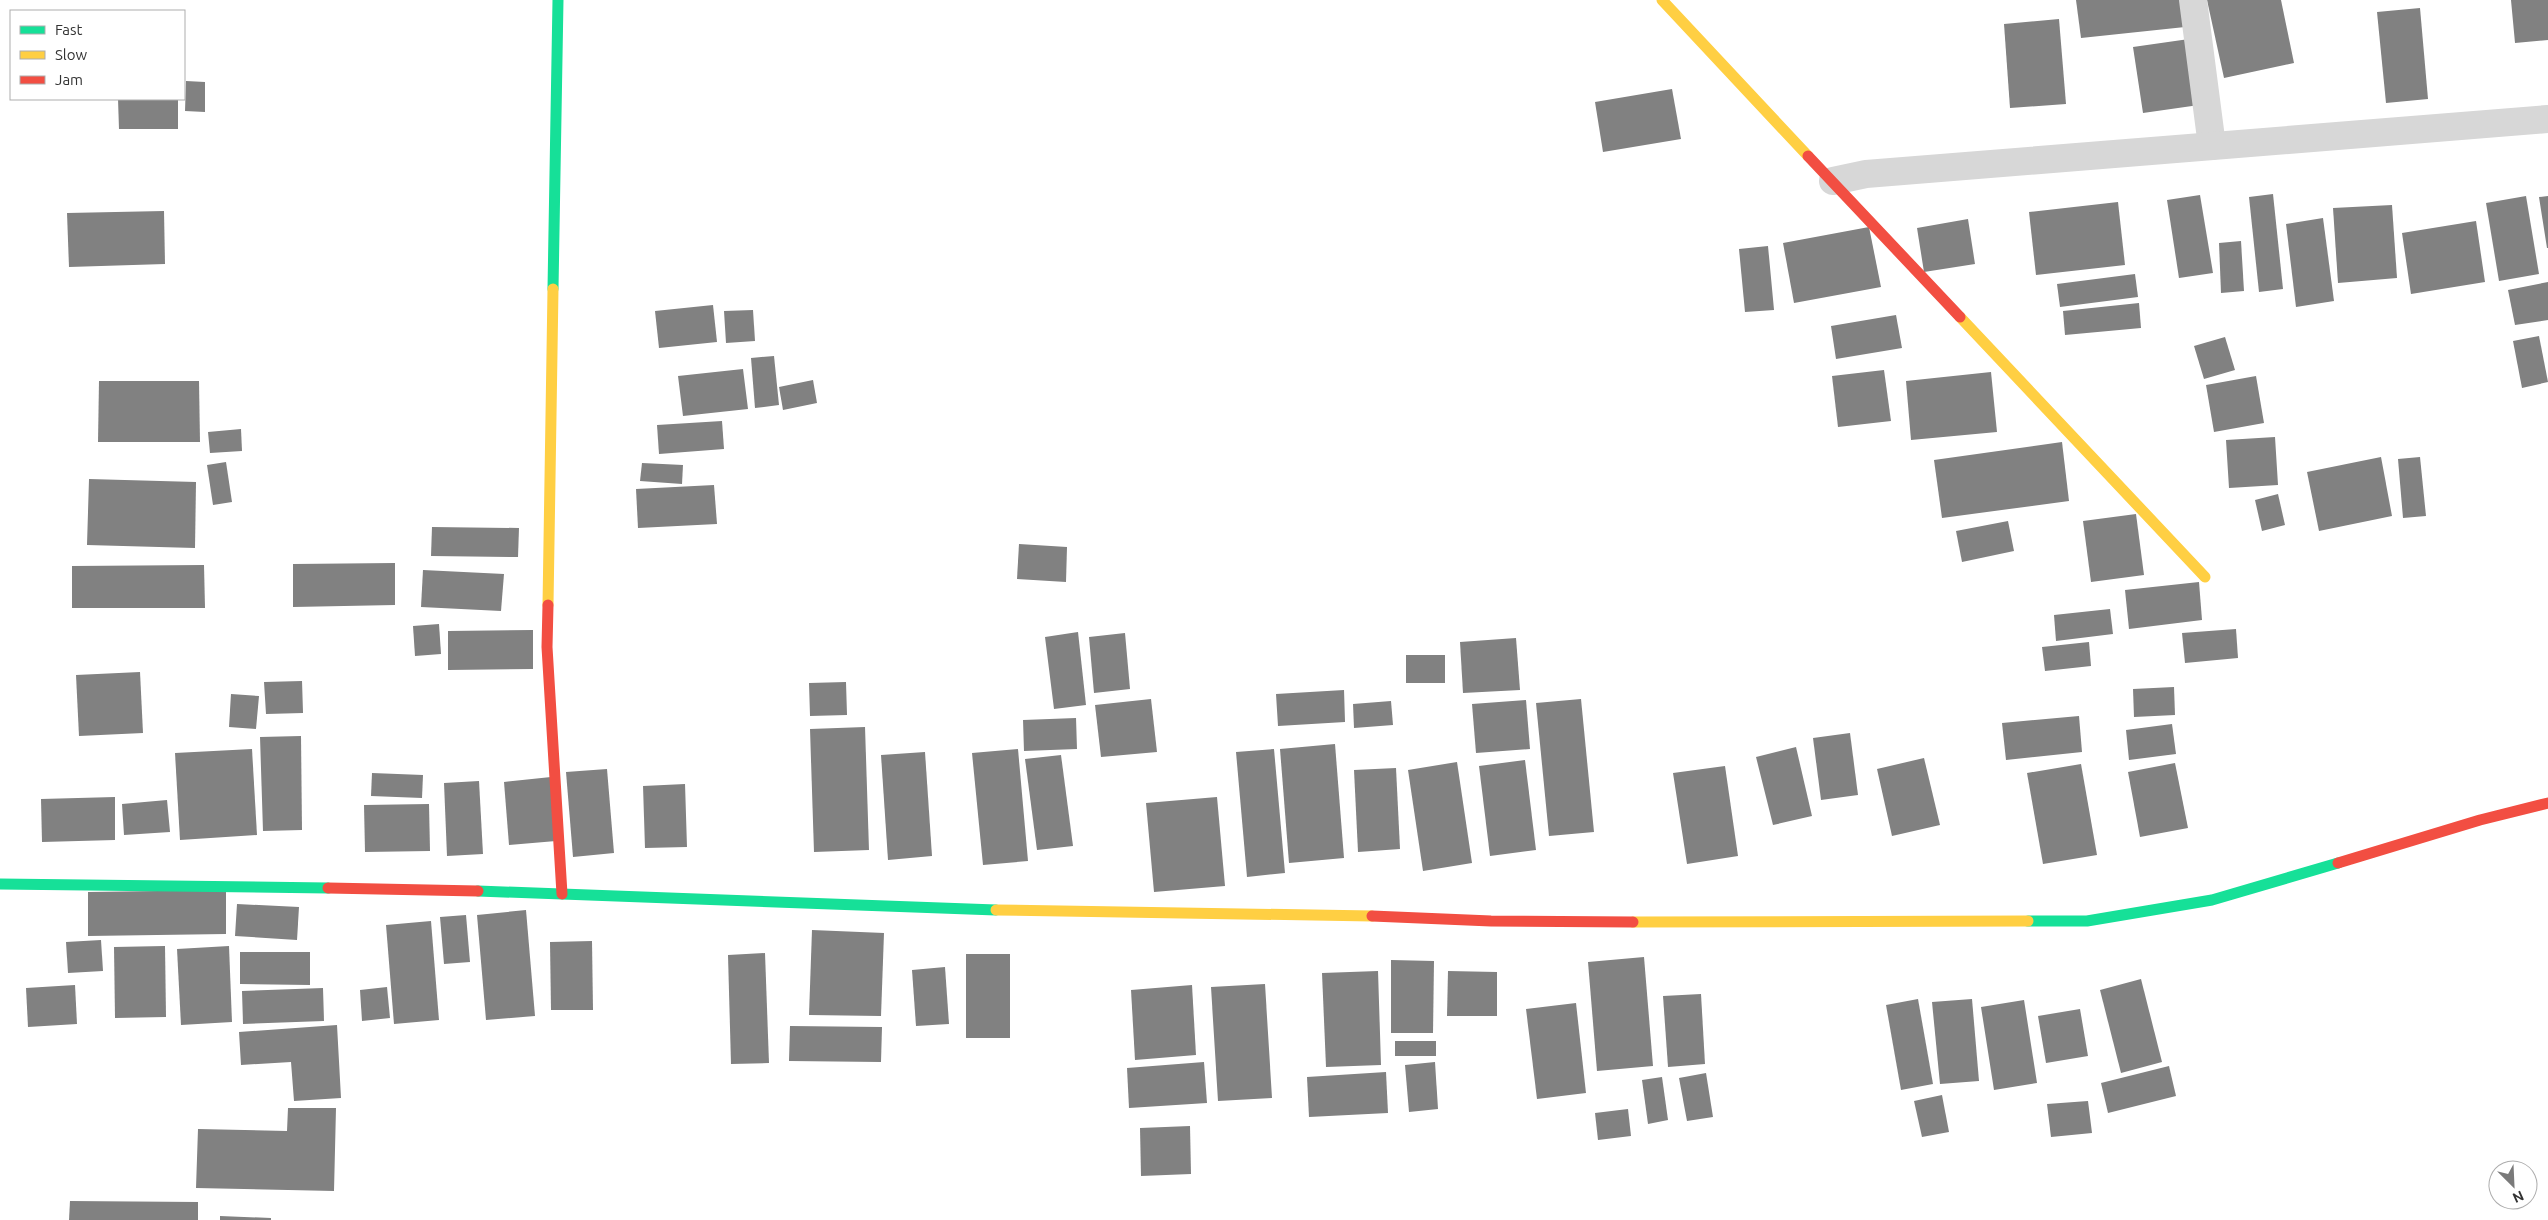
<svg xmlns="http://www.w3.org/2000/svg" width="2548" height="1220" font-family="Ubuntu,sans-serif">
<rect width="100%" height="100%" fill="#fff"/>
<g fill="#818181">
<polygon points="2076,0 2182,0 2185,27 2081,38"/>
<polygon points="2207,0 2281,0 2294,63 2224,78"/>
<polygon points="2511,0 2548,0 2548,40 2515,43"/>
<polygon points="2420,8 2428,99 2386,103 2377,12"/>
<polygon points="2059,19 2066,104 2010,108 2004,24"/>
<polygon points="2189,39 2199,105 2143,113 2133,47"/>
<polygon points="186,81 205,82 205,112 185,111"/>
<polygon points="1672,89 1681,139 1603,152 1595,102"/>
<polygon points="118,99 178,99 178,129 119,129"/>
<polygon points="2273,194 2283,289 2259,292 2249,197"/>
<polygon points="2200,195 2213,273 2179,278 2167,200"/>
<polygon points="2526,196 2539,274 2499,281 2486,203"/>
<polygon points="2548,196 2548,248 2547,248 2539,197"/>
<polygon points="2118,202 2125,265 2036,275 2029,212"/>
<polygon points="2392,205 2397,278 2338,283 2333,208"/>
<polygon points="164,211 165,264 69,267 67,213"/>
<polygon points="2323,218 2334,301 2296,307 2286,224"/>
<polygon points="1968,219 1975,264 1924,272 1917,228"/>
<polygon points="2476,221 2485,282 2411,294 2402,233"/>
<polygon points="1869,227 1881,287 1794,303 1783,243"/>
<polygon points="2241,241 2244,291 2221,293 2219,243"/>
<polygon points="1768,246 1774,310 1745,312 1739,249"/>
<polygon points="2135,274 2138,297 2060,307 2057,284"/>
<polygon points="2548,282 2548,320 2515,325 2508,290"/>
<polygon points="2139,303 2141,328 2065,335 2063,311"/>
<polygon points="713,305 717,342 659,348 655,311"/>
<polygon points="753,310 755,341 726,343 724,311"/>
<polygon points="1896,315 1902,348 1836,359 1831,326"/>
<polygon points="2539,336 2548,382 2522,388 2513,341"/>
<polygon points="2225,337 2235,370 2204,379 2194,346"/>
<polygon points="774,356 779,405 755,408 751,358"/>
<polygon points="743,369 748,409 683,416 678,376"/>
<polygon points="1884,370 1891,421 1838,427 1832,376"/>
<polygon points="1991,372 1997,432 1911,440 1906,381"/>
<polygon points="2256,376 2264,423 2214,432 2206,385"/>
<polygon points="813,380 817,403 783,410 779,387"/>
<polygon points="99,381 199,381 200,442 98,442"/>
<polygon points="722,421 724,449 659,454 657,425"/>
<polygon points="241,429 242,451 210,453 208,432"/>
<polygon points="2275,437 2278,485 2229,488 2226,440"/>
<polygon points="2062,442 2069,501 1942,518 1934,460"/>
<polygon points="2381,457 2392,516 2319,531 2307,472"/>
<polygon points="2420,457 2426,516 2403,518 2398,459"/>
<polygon points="226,462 232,502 213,505 207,465"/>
<polygon points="642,463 683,465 682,484 640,481"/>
<polygon points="89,479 196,482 195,548 87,545"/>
<polygon points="714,485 717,524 638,528 636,489"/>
<polygon points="2278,494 2285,525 2262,531 2255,500"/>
<polygon points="2136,514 2144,575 2091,582 2083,521"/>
<polygon points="2008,521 2014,551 1962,562 1956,531"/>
<polygon points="432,527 519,528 518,557 431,556"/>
<polygon points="1019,544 1067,547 1066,582 1017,579"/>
<polygon points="395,563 395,605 293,607 293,564"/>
<polygon points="204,565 205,608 72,608 72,566"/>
<polygon points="423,570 504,574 501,611 421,607"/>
<polygon points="2199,582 2202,620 2129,629 2125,590"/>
<polygon points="2110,609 2113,634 2056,641 2054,615"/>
<polygon points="439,624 441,654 415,656 413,626"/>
<polygon points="2236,629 2238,658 2185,663 2182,633"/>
<polygon points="533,630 533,669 448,670 448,631"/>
<polygon points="1078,632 1086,705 1054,709 1045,637"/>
<polygon points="1125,633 1130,689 1094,693 1089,637"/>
<polygon points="1516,638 1520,690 1463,693 1460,642"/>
<polygon points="2089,642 2091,666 2045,671 2042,647"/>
<rect x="1406" y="655" width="39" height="28"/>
<polygon points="140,672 143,733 79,736 76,675"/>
<polygon points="302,681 303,713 266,714 264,682"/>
<polygon points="846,682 847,715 810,716 809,683"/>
<polygon points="2174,687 2175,715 2134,717 2133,689"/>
<polygon points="1344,690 1345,722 1278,726 1276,694"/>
<polygon points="231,694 259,696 256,729 229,727"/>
<polygon points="1151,699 1157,752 1101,757 1095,705"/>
<polygon points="1581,699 1594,832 1549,836 1536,703"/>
<polygon points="1526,700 1530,749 1476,753 1472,704"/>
<polygon points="1391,701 1393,725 1354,728 1353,704"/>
<polygon points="2079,716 2082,752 2006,760 2002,723"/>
<polygon points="1076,718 1077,749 1024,751 1023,720"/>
<polygon points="2172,724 2176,754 2129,760 2126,730"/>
<polygon points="865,727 869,850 814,852 810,729"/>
<polygon points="1850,733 1858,795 1821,800 1813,738"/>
<polygon points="301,736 302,830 263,831 260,737"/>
<polygon points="1335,744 1344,858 1289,863 1280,749"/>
<polygon points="1796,747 1812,816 1773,825 1756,757"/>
<polygon points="252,749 257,835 180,840 175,753"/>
<polygon points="1018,749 1028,861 983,865 972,753"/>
<polygon points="1274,749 1285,873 1247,877 1236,752"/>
<polygon points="925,752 932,856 888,860 881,755"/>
<polygon points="1061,755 1073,846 1037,850 1025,759"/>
<polygon points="1924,758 1940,825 1892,836 1877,769"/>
<polygon points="1525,760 1536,850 1490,856 1479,766"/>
<polygon points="1457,762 1472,863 1423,871 1408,770"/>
<polygon points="2175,763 2188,828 2140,837 2128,772"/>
<polygon points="2081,764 2097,855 2043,864 2027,773"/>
<polygon points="1725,766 1738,856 1687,864 1673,773"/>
<polygon points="1396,768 1400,849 1358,852 1354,770"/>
<polygon points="607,769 614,853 573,857 566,772"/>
<polygon points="372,773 423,775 422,798 371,796"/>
<polygon points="551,777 556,841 509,845 504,782"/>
<polygon points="479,781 483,854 447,856 444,783"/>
<polygon points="685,784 687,847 645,848 643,786"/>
<polygon points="115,797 115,840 42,842 41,799"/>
<polygon points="1217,797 1225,886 1154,892 1146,803"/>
<polygon points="167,800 170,832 124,835 122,804"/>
<polygon points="429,804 430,851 365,852 364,805"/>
<polygon points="226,890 226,934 88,936 88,892"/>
<polygon points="237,904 299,907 297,940 235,936"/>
<polygon points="526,910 535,1016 486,1020 477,915"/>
<polygon points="466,915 470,962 444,964 440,917"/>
<polygon points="431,921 439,1020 394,1024 386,925"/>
<polygon points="812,930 884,933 881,1016 809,1015"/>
<polygon points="101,940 103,971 68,973 66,942"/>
<polygon points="592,941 593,1010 551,1010 550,942"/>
<polygon points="165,946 166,1017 115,1018 114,947"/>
<polygon points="229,946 232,1022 181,1025 177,949"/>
<polygon points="240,952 310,952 310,985 240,984"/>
<polygon points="765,953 769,1063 731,1064 728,955"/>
<rect x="966" y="954" width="44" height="84"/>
<polygon points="1644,957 1653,1066 1597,1071 1588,962"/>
<polygon points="1391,960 1434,961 1433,1033 1391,1033"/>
<polygon points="945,967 949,1024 916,1026 912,970"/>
<polygon points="1378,971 1381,1065 1326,1067 1322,973"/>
<polygon points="1448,971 1497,972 1497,1016 1447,1016"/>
<polygon points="2141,979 2162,1062 2121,1073 2100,990"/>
<polygon points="1265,984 1272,1098 1218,1101 1211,987"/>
<polygon points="75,985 77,1024 28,1027 26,988"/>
<polygon points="1192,985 1196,1055 1135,1060 1131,990"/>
<polygon points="387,987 390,1018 362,1021 360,990"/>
<polygon points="323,988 324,1021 243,1024 242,991"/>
<polygon points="1701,994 1705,1064 1668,1067 1663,996"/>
<polygon points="1918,999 1933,1084 1901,1090 1886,1005"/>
<polygon points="1972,999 1979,1081 1940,1084 1932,1002"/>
<polygon points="2024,1000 2037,1083 1994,1090 1981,1007"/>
<polygon points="1576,1003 1586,1093 1537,1099 1526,1009"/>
<polygon points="2080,1009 2088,1056 2046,1063 2038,1016"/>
<polygon points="337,1025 341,1098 294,1101 291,1062 241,1065 239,1032"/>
<polygon points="790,1026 882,1027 881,1062 789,1061"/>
<rect x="1395" y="1041" width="41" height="15"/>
<polygon points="1204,1062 1207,1103 1129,1108 1127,1068"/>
<polygon points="1435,1062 1438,1109 1409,1112 1405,1065"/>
<polygon points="2169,1066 2176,1096 2108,1113 2101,1083"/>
<polygon points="1386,1072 1388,1113 1309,1117 1307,1077"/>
<polygon points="1706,1073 1713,1117 1687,1121 1679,1078"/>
<polygon points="1662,1077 1668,1120 1648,1124 1642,1080"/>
<polygon points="1942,1095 1949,1132 1922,1137 1914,1101"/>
<polygon points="2088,1101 2092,1133 2051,1137 2047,1104"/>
<polygon points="288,1108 336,1108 334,1191 196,1188 198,1129 287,1131"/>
<polygon points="1628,1109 1631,1136 1598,1140 1595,1113"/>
<polygon points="1190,1126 1191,1174 1141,1176 1140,1128"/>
<polygon points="70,1201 198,1202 198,1220 69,1220"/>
<polygon points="220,1216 271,1218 271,1220 220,1220"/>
</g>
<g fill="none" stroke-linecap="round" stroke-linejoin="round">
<g stroke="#d7d7d7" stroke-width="28">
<polyline points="2193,0 2212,146"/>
<polyline points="1833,181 1866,174 2548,119"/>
</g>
<g stroke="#16e098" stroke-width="11">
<polyline points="553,289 558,0"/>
<polyline points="0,884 328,888"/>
<polyline points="478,891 996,910"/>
<polyline points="2028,921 2087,921 2212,900 2338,863"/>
</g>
<g stroke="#ffcf43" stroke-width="11">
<polyline points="1662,0 1808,156"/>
<polyline points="1960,317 2205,577"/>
<polyline points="548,605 553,289"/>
<polyline points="996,910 1372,916"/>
<polyline points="1633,922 2028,921"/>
</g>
<g stroke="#f24e42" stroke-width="11">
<polyline points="1808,156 1960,317"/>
<polyline points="548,605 547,647 562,894"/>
<polyline points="2338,863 2480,820 2548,803"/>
<polyline points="328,888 478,891"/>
<polyline points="1372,916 1491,921 1633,922"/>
</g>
</g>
<rect x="10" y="10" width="175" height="90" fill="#ffffff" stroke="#adadad"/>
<rect x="20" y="26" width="25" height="8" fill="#16e098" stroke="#adadad"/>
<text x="55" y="35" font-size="15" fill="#333333">Fast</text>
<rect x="20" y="51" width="25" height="8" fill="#ffcf43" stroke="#adadad"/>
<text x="55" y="60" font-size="15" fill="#333333">Slow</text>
<rect x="20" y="76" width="25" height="8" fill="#f24e42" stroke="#adadad"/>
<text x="55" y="85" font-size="15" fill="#333333">Jam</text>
<g transform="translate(2513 1185) rotate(156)"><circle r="24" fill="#ffffff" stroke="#adadad"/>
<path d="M0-4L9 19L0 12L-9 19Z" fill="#7a7a7a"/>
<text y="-8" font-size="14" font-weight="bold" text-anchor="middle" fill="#333333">N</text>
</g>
</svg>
